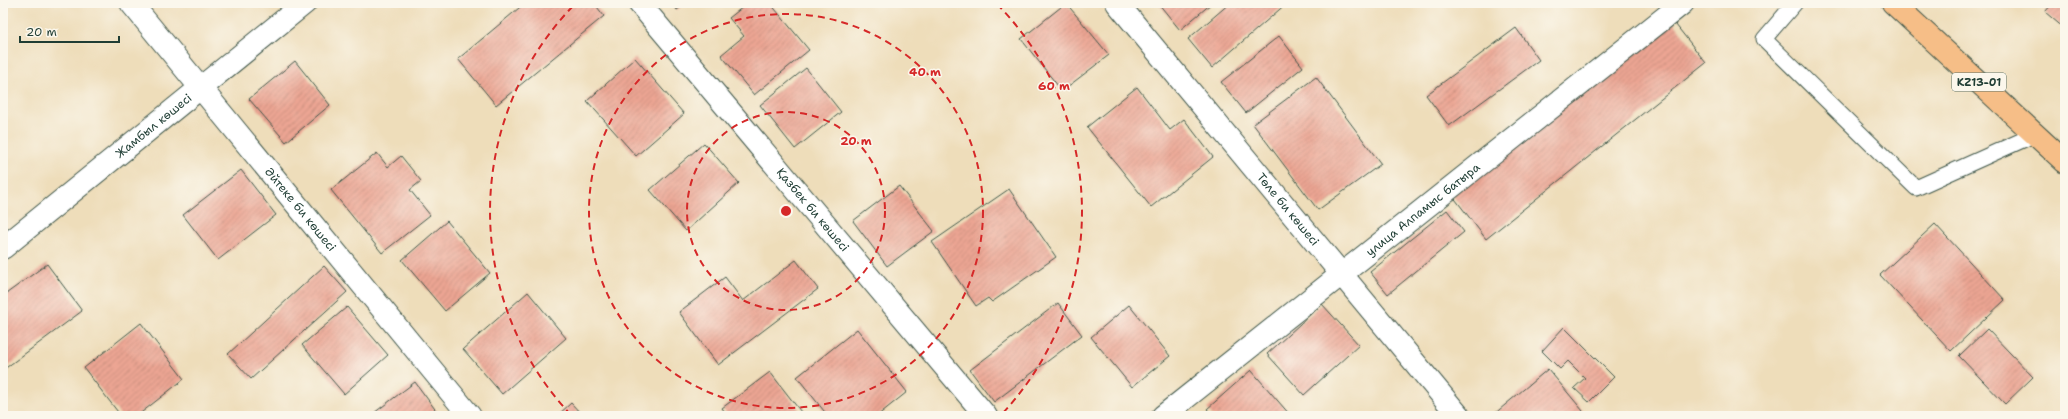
<svg xmlns="http://www.w3.org/2000/svg" width="2068" height="419" font-family="'Shantell Sans',sans-serif">
<defs>
<pattern id="building-hatch" width="6" height="6" patternUnits="userSpaceOnUse"><rect width="6" height="6" fill="#eca593"/><path d="M-1 1l2-2M0 6l6-6M5 7l2-2" fill="none" stroke="#bf8879"/></pattern>
</defs>
<rect width="100%" height="100%" fill="#fbf7ec"/>
<filter id="ink" filterUnits="userSpaceOnUse"><feTurbulence type="fractalNoise" baseFrequency=".025" numOctaves="2"/><feDisplacementMap in="SourceGraphic" scale="8" xChannelSelector="R" yChannelSelector="G"/><feConvolveMatrix kernelMatrix="1 2 1 2 8 2 1 2 1" color-interpolation-filters="sRGB"/></filter>
<filter id="wash" filterUnits="userSpaceOnUse"><feTurbulence type="fractalNoise" baseFrequency=".012" numOctaves="4" result="noise"/><feDisplacementMap in="SourceGraphic" scale="16" xChannelSelector="R" yChannelSelector="G"/><feGaussianBlur stdDeviation="0.9" result="paint"/><feColorMatrix in="noise" values="0 0 0 0 0 0 0 0 0 0 0 0 0 0 0 0 0 1.4 0 .05"/><feComposite in="paint" operator="in"/></filter>
<g filter="url(#wash)">
<rect width="100%" height="100%" fill="#eeddba"/>
<g id="blocks">
<g fill="url(#building-hatch)">
<polygon points="525,3 594,3 604,16 496,105 458,59"/>
<polygon points="672,3 686,3 677,10"/>
<polygon points="748,3 770,3 809,50 754,95 721,55 744,36 729,18"/>
<polygon points="1066,3 1109,55 1062,91 1021,39"/>
<polygon points="1158,3 1212,3 1180,30"/>
<polygon points="1230,3 1287,3 1212,68 1188,39"/>
<polygon points="2053,3 2065,3 2065,29 2045,12"/>
<polygon points="1672,20 1706,63 1486,239 1452,195"/>
<polygon points="1516,28 1539,60 1449,126 1426,95"/>
<polygon points="1279,36 1303,67 1246,113 1221,82"/>
<polygon points="635,58 684,114 636,156 587,101"/>
<polygon points="295,61 330,105 286,142 249,99"/>
<polygon points="806,68 841,112 795,149 760,105"/>
<polygon points="1316,77 1381,164 1318,210 1253,124"/>
<polygon points="1137,87 1170,130 1184,119 1213,157 1151,207 1087,127"/>
<polygon points="704,143 739,183 686,231 650,190"/>
<polygon points="377,153 388,167 401,156 421,181 410,190 430,215 382,253 331,190"/>
<polygon points="241,170 276,215 218,260 183,215"/>
<polygon points="899,186 934,231 887,266 853,221"/>
<polygon points="1009,189 1056,257 992,302 988,298 976,306 932,242"/>
<polygon points="1447,210 1464,232 1388,294 1370,272"/>
<polygon points="447,221 490,273 445,311 402,260"/>
<polygon points="1935,224 2005,300 1951,351 1880,275"/>
<polygon points="796,260 818,289 718,365 679,312 725,277 743,301"/>
<polygon points="47,264 82,311 3,370 3,296"/>
<polygon points="324,266 347,292 251,379 228,354"/>
<polygon points="528,292 566,338 502,394 463,349"/>
<polygon points="1058,303 1082,335 994,402 970,370"/>
<polygon points="1322,304 1359,345 1304,395 1267,354"/>
<polygon points="1129,305 1170,356 1132,387 1091,337"/>
<polygon points="347,307 388,355 344,394 302,345"/>
<polygon points="141,323 184,379 137,416 121,416 84,368"/>
<polygon points="1564,327 1614,377 1589,402 1574,388 1585,378 1568,361 1560,369 1542,351"/>
<polygon points="857,329 907,392 877,416 828,416 797,377"/>
<polygon points="1987,329 2033,377 2005,404 1959,356"/>
<polygon points="1548,369 1583,411 1578,416 1495,416 1493,415"/>
<polygon points="1251,370 1291,416 1213,416 1207,409"/>
<polygon points="770,372 801,412 796,416 728,416 722,408"/>
<polygon points="415,382 440,416 370,416"/>
<polygon points="571,403 583,416 557,416"/>
</g>
</g>
</g>
<g filter="url(#ink)">
<use href="#blocks" fill-opacity="0" stroke="#3e5548" stroke-width="1"/>
<g fill="none" stroke-linecap="round" stroke-linejoin="round">
<defs>
<polyline id="service" points="1795,3 1764,39 1916,188 2036,134"/>
<g id="minor">
<path id="s1" d="M131,3L470,416"/>
<path id="s2" d="M639,3L986,416"/>
<path id="s3" d="M1117,3L1459,416"/>
<path id="s4" d="M3,248L305,3"/>
<path id="s5" d="M1163,416L1683,3"/>
</g>
<polyline id="trunk" points="1893,3 2065,162"/>
</defs>
<use href="#service" stroke="#3e5548" stroke-width="17"/>
<use href="#minor" stroke="#3e5548" stroke-width="24"/>
<use href="#trunk" stroke="#3e5548" stroke-width="24"/>
<use href="#service" stroke="#fff" stroke-width="15"/>
<use href="#minor" stroke="#fff" stroke-width="22"/>
<use href="#trunk" stroke="#f6be87" stroke-width="22"/>
</g>
</g>
<g fill="none" stroke="#d62828" stroke-width="2" stroke-dasharray="7 5">
<circle cx="786" cy="211" r="99"/>
<circle cx="786" cy="211" r="197"/>
<path d="M571 415A296 296 0 0 1 575 4M997 4A296 296 0 0 1 1001 415"/>
</g>
<g text-anchor="middle" stroke-width="3" stroke-linejoin="round" paint-order="stroke">
<rect fill="#fbf7ec" stroke="#61756b" stroke-width="1" x="1952" y="73" width="54" height="18" rx="3"/>
<g font-size="11" font-weight="bold" fill="#1f3d34">
<text x="1979" y="86">KZ13-01</text>
</g>
<g font-size="12" fill="#1f3d34" stroke="#fbf7ec">
<text dy="4" stroke="none"><textPath href="#s4" startOffset="194">Жамбыл көшесі</textPath></text>
<text dy="4" stroke="none"><textPath href="#s1" startOffset="267">Әйтеке би көшесі</textPath></text>
<text dy="4" stroke="none"><textPath href="#s5" startOffset="332">улица Алпамыс батыра</textPath></text>
<text dy="4" stroke="none"><textPath href="#s2" startOffset="270">Қазбек би көшесі</textPath></text>
<text dy="4" stroke="none"><textPath href="#s3" startOffset="268">Төле би көшесі</textPath></text>
</g>
</g>
<circle cx="786" cy="211" r="6" fill="#d62828" stroke="#fbf7ec" stroke-width="2"/>
<g font-size="12" text-anchor="middle" font-weight="bold" fill="#d62828" stroke="#fbf7ec" stroke-width="3" stroke-linejoin="round" paint-order="stroke">
<text x="925" y="76">40 m</text>
<text x="1054" y="90">60 m</text>
<text x="856" y="145">20 m</text>
</g>
<rect width="2068" height="419" fill="none" stroke="#fbf7ec" stroke-width="16"/>
<path d="M20 36v6h99v-6" fill="none" stroke="#1f3d34" stroke-width="2"/>
<text x="26" y="36" font-size="12" fill="#1f3d34" stroke="#fbf7ec" stroke-width="3" paint-order="stroke">20 m</text>
</svg>
